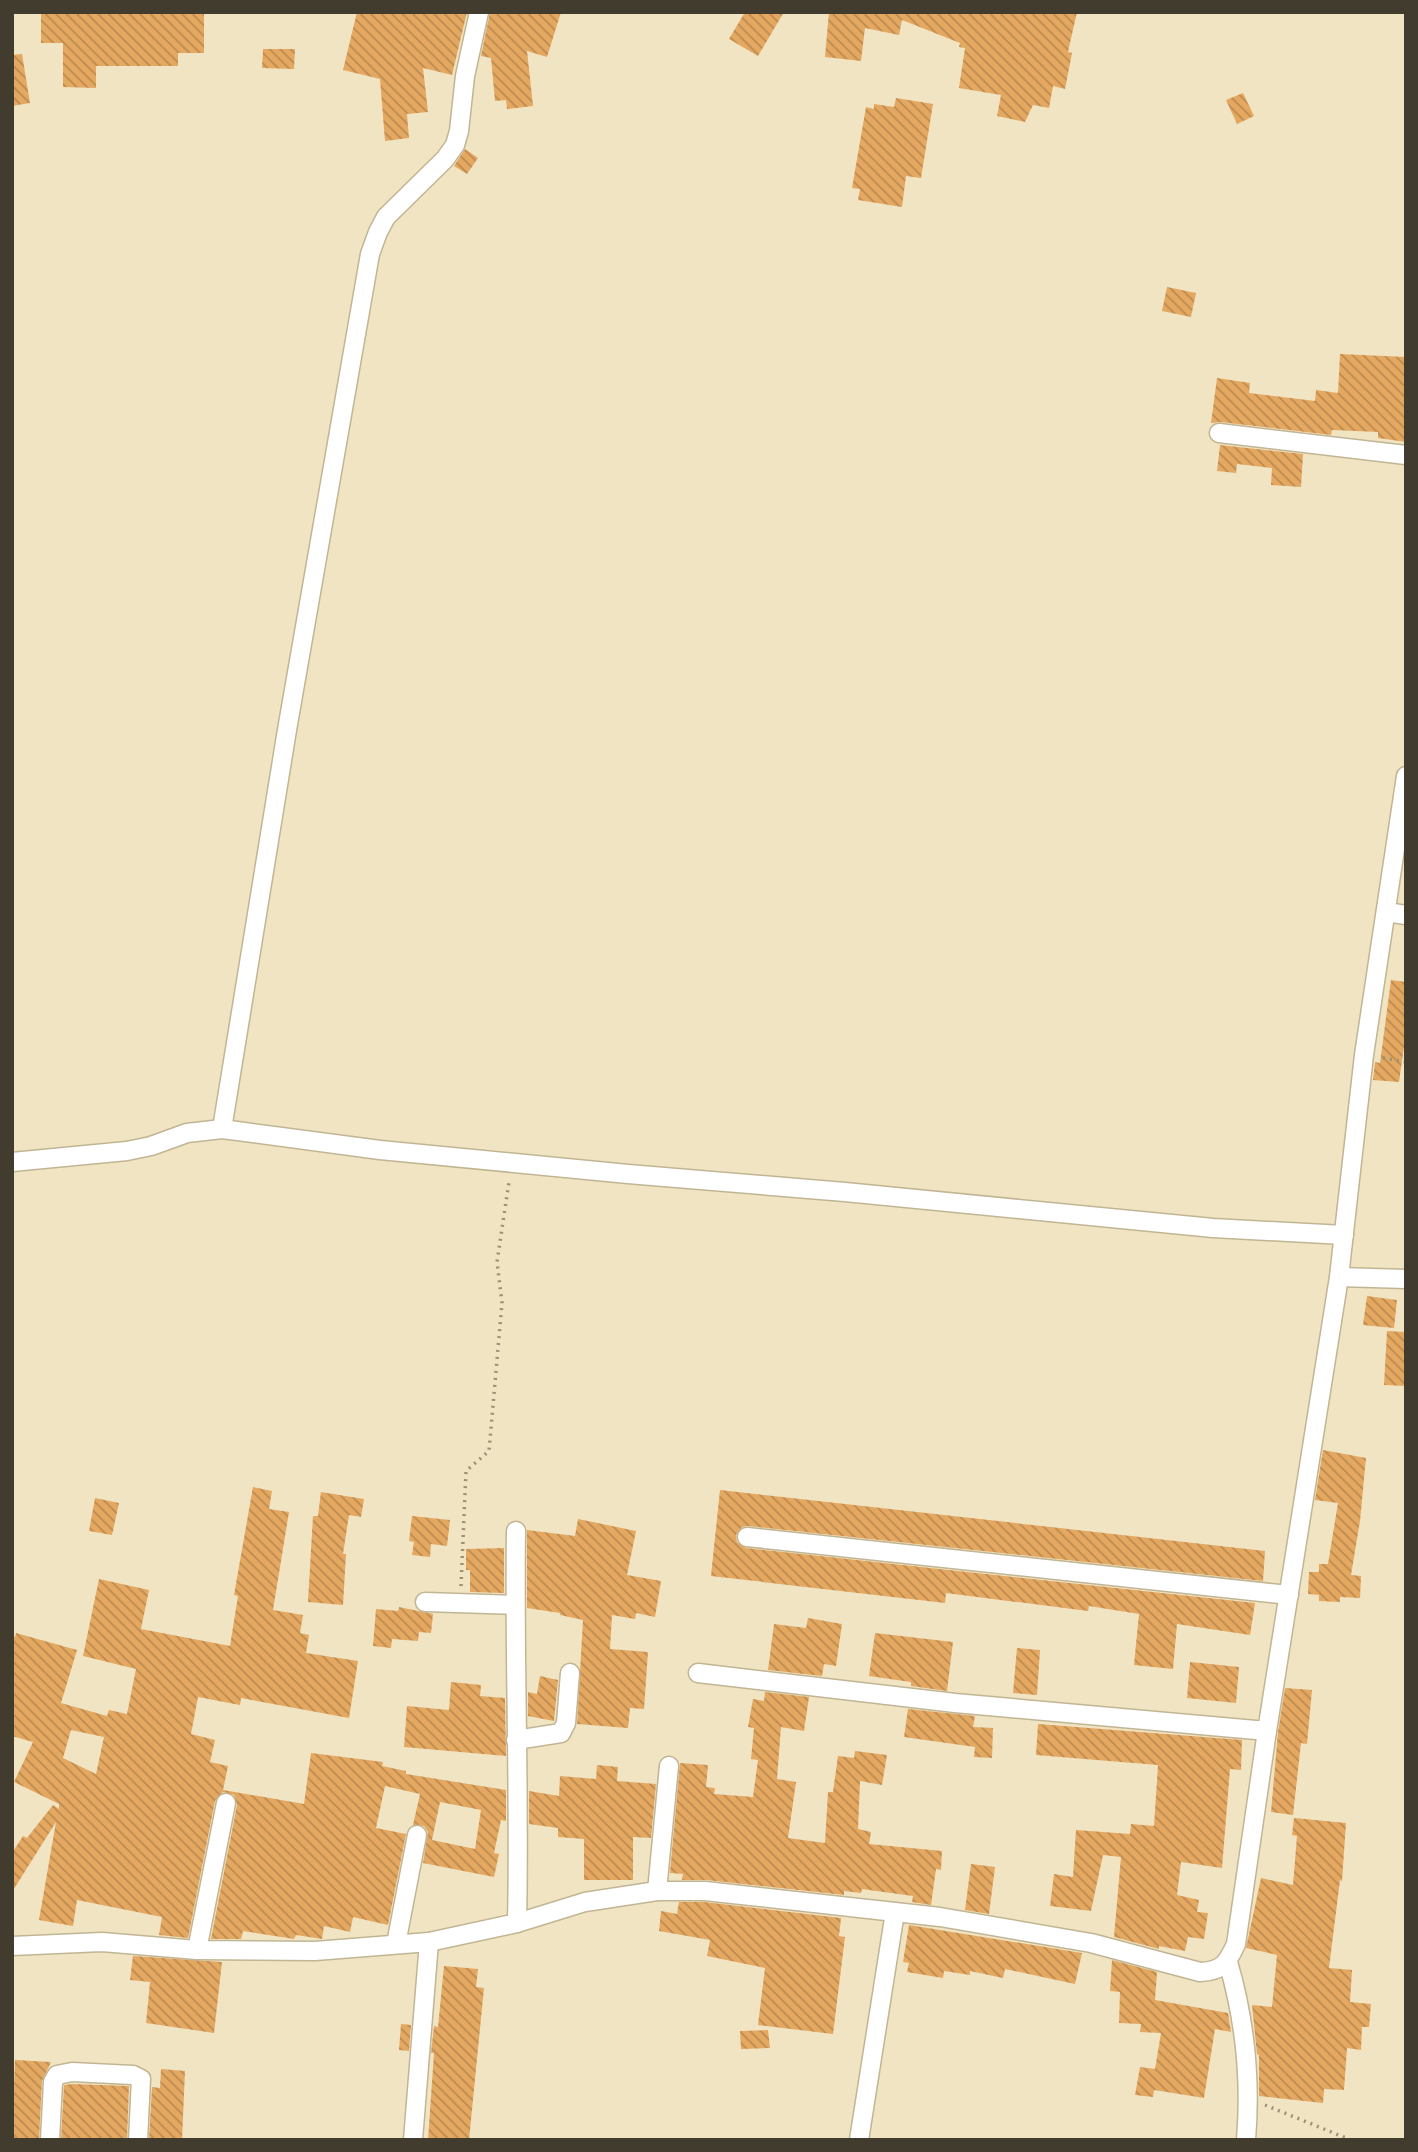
<svg xmlns="http://www.w3.org/2000/svg" width="1418" height="2152" font-family="Manrope,sans-serif">
<defs>
<pattern id="building-back-hatch" width="6" height="6" patternUnits="userSpaceOnUse" patternTransform="scale(1.75)"><rect width="6" height="6" fill="#e5a861"/><path d="M-1 5l2 2M0 0l6 6M5-1l2 2" fill="none" stroke="#bb8a50"/></pattern>
</defs>
<rect width="100%" height="100%" fill="#f1e4c2"/>
<g fill="url(#building-back-hatch)" fill-rule="evenodd">
<polygon points="41,12 204,12 204,53 178,53 178,66 96,66 96,88 63,87 63,43 41,43"/>
<polygon points="357,12 467,12 452,75 423,68 428,112 407,114 409,138 385,141 380,79 343,70"/>
<polygon points="490,12 561,12 547,57 527,51 533,106 507,109 506,100 495,101 491,58 481,56"/>
<polygon points="745,12 784,12 758,56 729,39"/>
<polygon points="829,12 1077,12 1068,52 1072,53 1065,89 1053,86 1049,108 1033,105 1025,122 997,116 1001,95 959,88 965,48 959,47 960,43 902,20 899,35 865,28 861,61 825,57"/>
<polygon points="263,49 295,49 294,69 262,68"/>
<polygon points="22,54 30,103 12,106 12,55"/>
<polygon points="1243,93 1254,116 1237,124 1226,100"/>
<polygon points="896,98 933,104 921,178 906,176 902,207 858,200 860,189 852,188 866,107 874,109 874,104 894,107"/>
<polygon points="465,149 478,158 467,174 454,166"/>
<polygon points="1167,287 1196,293 1191,317 1162,311"/>
<polygon points="1340,354 1406,357 1406,442 1378,438 1378,432 1332,430 1331,435 1220,422 1211,423 1217,378 1250,383 1249,393 1315,401 1316,390 1338,393"/>
<polygon points="1220,445 1303,454 1301,487 1271,485 1272,468 1237,464 1236,473 1217,471"/>
<polygon points="1391,980 1406,982 1406,1033 1399,1082 1373,1080 1375,1062 1380,1063"/>
<polygon points="1367,1296 1397,1300 1394,1328 1363,1325"/>
<polygon points="1387,1331 1406,1332 1406,1386 1384,1385"/>
<polygon points="1323,1450 1366,1458 1360,1521 1351,1575 1361,1576 1360,1598 1340,1597 1340,1602 1319,1601 1319,1595 1308,1594 1309,1572 1319,1572 1319,1564 1328,1564 1338,1503 1315,1500"/>
<path d="M253,1487L272,1491L269,1509L289,1512L273,1610L303,1615L300,1633L309,1635L306,1653L358,1661L349,1718L241,1698L240,1705L198,1697L191,1734L215,1740L210,1762L228,1766L223,1790L304,1804L311,1753L383,1762L382,1766L406,1771V1774L506,1790V1821L501,1820L494,1853L499,1854L494,1877L423,1863L428,1832L424,1826L413,1825L420,1794L385,1786L376,1828L406,1834L388,1925L353,1917L350,1932L324,1926L322,1939L296,1935L294,1939L243,1931L241,1939H211L237,1805L234,1795L223,1792L215,1801L188,1938L159,1935L162,1917L77,1900L73,1926L39,1920L56,1822L12,1892V1853L23,1836L27,1838L53,1805L59,1809V1804L14,1782L33,1742L12,1736V1636L15,1637L16,1633L77,1650L61,1703L107,1716L109,1710L127,1714L136,1669L83,1656L99,1579L149,1590L141,1629L230,1646L238,1596L234,1595ZM71,1730L104,1737L96,1774L63,1758ZM440,1802L481,1810L475,1849L432,1840Z"/>
<polygon points="720,1490 1265,1551 1263,1581 748,1526 742,1527 736,1535 737,1542 746,1548 1255,1603 1250,1635 1177,1624 1173,1669 1134,1665 1139,1614 1089,1606 1088,1611 946,1593 945,1603 711,1576"/>
<polygon points="321,1492 364,1499 361,1517 349,1515 343,1554 346,1554 343,1605 308,1602 313,1516 318,1516"/>
<polygon points="95,1498 119,1503 112,1535 89,1531"/>
<polygon points="412,1516 450,1520 447,1546 431,1544 430,1557 412,1555 414,1542 409,1541"/>
<polygon points="578,1519 636,1531 627,1575 661,1581 655,1617 636,1613 635,1619 612,1615 610,1649 648,1652 644,1709 630,1708 628,1728 577,1724 583,1620 560,1615 560,1613 527,1608 527,1530 575,1536"/>
<polygon points="504,1548 504,1593 470,1592 470,1570 466,1570 466,1549"/>
<polygon points="399,1607 433,1614 431,1633 419,1632 418,1641 392,1639 391,1648 373,1646 376,1609 398,1611"/>
<polygon points="808,1618 842,1624 836,1666 824,1664 822,1676 768,1670 774,1624 806,1628"/>
<polygon points="875,1633 953,1642 947,1691 911,1686 911,1682 869,1676"/>
<polygon points="1017,1648 1040,1650 1037,1695 1013,1693"/>
<polygon points="1190,1662 1239,1667 1236,1703 1187,1698"/>
<polygon points="540,1676 558,1680 554,1721 528,1716 528,1692 537,1694"/>
<polygon points="451,1682 481,1685 480,1696 505,1698 506,1756 404,1747 407,1706 449,1710"/>
<polygon points="1285,1688 1312,1690 1307,1744 1301,1743 1293,1815 1271,1812 1278,1732"/>
<polygon points="765,1692 809,1697 804,1731 781,1727 777,1779 796,1782 788,1838 825,1843 828,1792 833,1792 838,1756 854,1758 855,1751 887,1755 882,1785 860,1781 858,1829 871,1832 869,1844 942,1851 941,1870 936,1869 931,1905 912,1902 913,1896 862,1889 861,1893 844,1891 844,1895 706,1880 682,1880 683,1874 670,1873 680,1763 708,1765 706,1787 715,1788 714,1794 753,1797 758,1760 751,1759 754,1728 748,1727 753,1699 764,1701"/>
<polygon points="908,1709 975,1716 973,1727 993,1728 992,1758 974,1757 975,1747 904,1737"/>
<polygon points="1038,1724 1242,1740 1241,1770 1230,1769 1222,1868 1181,1862 1177,1895 1199,1900 1197,1912 1208,1913 1204,1939 1188,1937 1185,1951 1159,1946 1159,1949 1114,1937 1121,1857 1103,1855 1091,1911 1050,1906 1054,1874 1073,1877 1076,1830 1130,1834 1131,1824 1154,1826 1158,1765 1036,1755"/>
<polygon points="597,1765 618,1767 617,1781 656,1784 651,1838 633,1837 633,1880 584,1880 584,1839 558,1837 558,1828 529,1824 529,1791 559,1796 560,1776 596,1779"/>
<polygon points="1294,1818 1346,1823 1342,1881 1340,1880 1329,1968 1352,1970 1350,2002 1371,2004 1369,2027 1362,2027 1361,2050 1347,2048 1344,2090 1324,2089 1323,2103 1259,2096 1259,2055 1257,2054 1252,2005 1272,2007 1277,1955 1246,1948 1261,1878 1293,1885 1297,1836 1292,1835"/>
<polygon points="971,1864 995,1867 989,1914 965,1910"/>
<polygon points="679,1902 704,1902 841,1918 839,1936 845,1937 833,2034 758,2025 765,1968 707,1956 710,1940 659,1931 661,1911 677,1914"/>
<polygon points="909,1925 1082,1953 1075,1984 1005,1969 1003,1978 970,1971 970,1975 944,1971 943,1978 907,1972 909,1963 903,1962"/>
<polygon points="133,1956 222,1962 214,2033 146,2023 150,1982 130,1980"/>
<polygon points="1112,1960 1157,1972 1155,2000 1228,2013 1231,2032 1215,2029 1204,2098 1154,2090 1153,2097 1135,2095 1140,2067 1155,2069 1161,2033 1140,2032 1141,2024 1119,2023 1120,1992 1110,1991"/>
<polygon points="444,1966 478,1969 476,1987 484,1988 469,2140 428,2140 434,2053 431,2053 434,2026 438,2027"/>
<polygon points="401,2024 411,2025 409,2051 399,2050"/>
<polygon points="768,2030 770,2048 741,2049 740,2031"/>
<polygon points="15,2060 51,2062 42,2081 39,2140 12,2140"/>
<polygon points="161,2069 185,2071 182,2140 149,2140 152,2087 160,2088"/>
<polygon points="72,2084 129,2086 127,2140 61,2140 64,2085"/>
</g>
<g fill="none" stroke-linecap="round" stroke-linejoin="round">
<defs>
<g id="street">
<polyline points="1219,433 1406,455"/>
<polyline points="1386,912 1406,915"/>
<polyline points="222,1129 287,730 370,254 378,232 386,217 445,159 455,145 459,131 465,76 479,12"/>
<polyline points="12,1162 127,1151 151,1146 187,1133 222,1129 380,1150 628,1174 845,1192 1213,1228 1344,1235"/>
<polyline points="1339,1277 1406,1279"/>
<path d="M516,1531C514,1661 520,1792 517,1923"/>
<polyline points="747,1537 1289,1595"/>
<polyline points="425,1602 515,1605"/>
<polyline points="698,1673 955,1703 1267,1731"/>
<polyline points="516,1740 561,1733 566,1723 570,1673"/>
<polyline points="657,1891 669,1766"/>
<polyline points="396,1944 417,1835"/>
<path d="M12,1946L102,1942L197,1950L315,1951L429,1942L517,1923L585,1902L657,1891H705L940,1917L1091,1943L1200,1972C1222,1971 1227,1964 1236,1944L1267,1731L1339,1277L1364,1055L1406,776"/>
<polyline points="197,1950 226,1803"/>
<path d="M1228,1962C1245,2020 1251,2080 1246,2140"/>
<polyline points="50,2140 53,2082 57,2075 72,2072 133,2075 141,2079 138,2140"/>
<polyline points="413,2140 429,1942"/>
<polyline points="859,2140 895,1912"/>
</g>
</defs>
<use href="#street" stroke="#c1b594" stroke-width="21"/>
<g stroke="#9a9179" stroke-width="3.5" stroke-dasharray="2 5" stroke-linecap="butt">
<polyline points="1383,1058 1406,1062"/>
<polyline points="461,1586 466,1471 489,1451 502,1303 497,1262 509,1182"/>
<polyline points="1265,2105 1351,2140"/>
</g>
<use href="#street" stroke="#fff" stroke-width="18"/>
</g>
<rect width="1418" height="2152" fill="none" stroke="#413c2e" stroke-width="28"/>
</svg>
